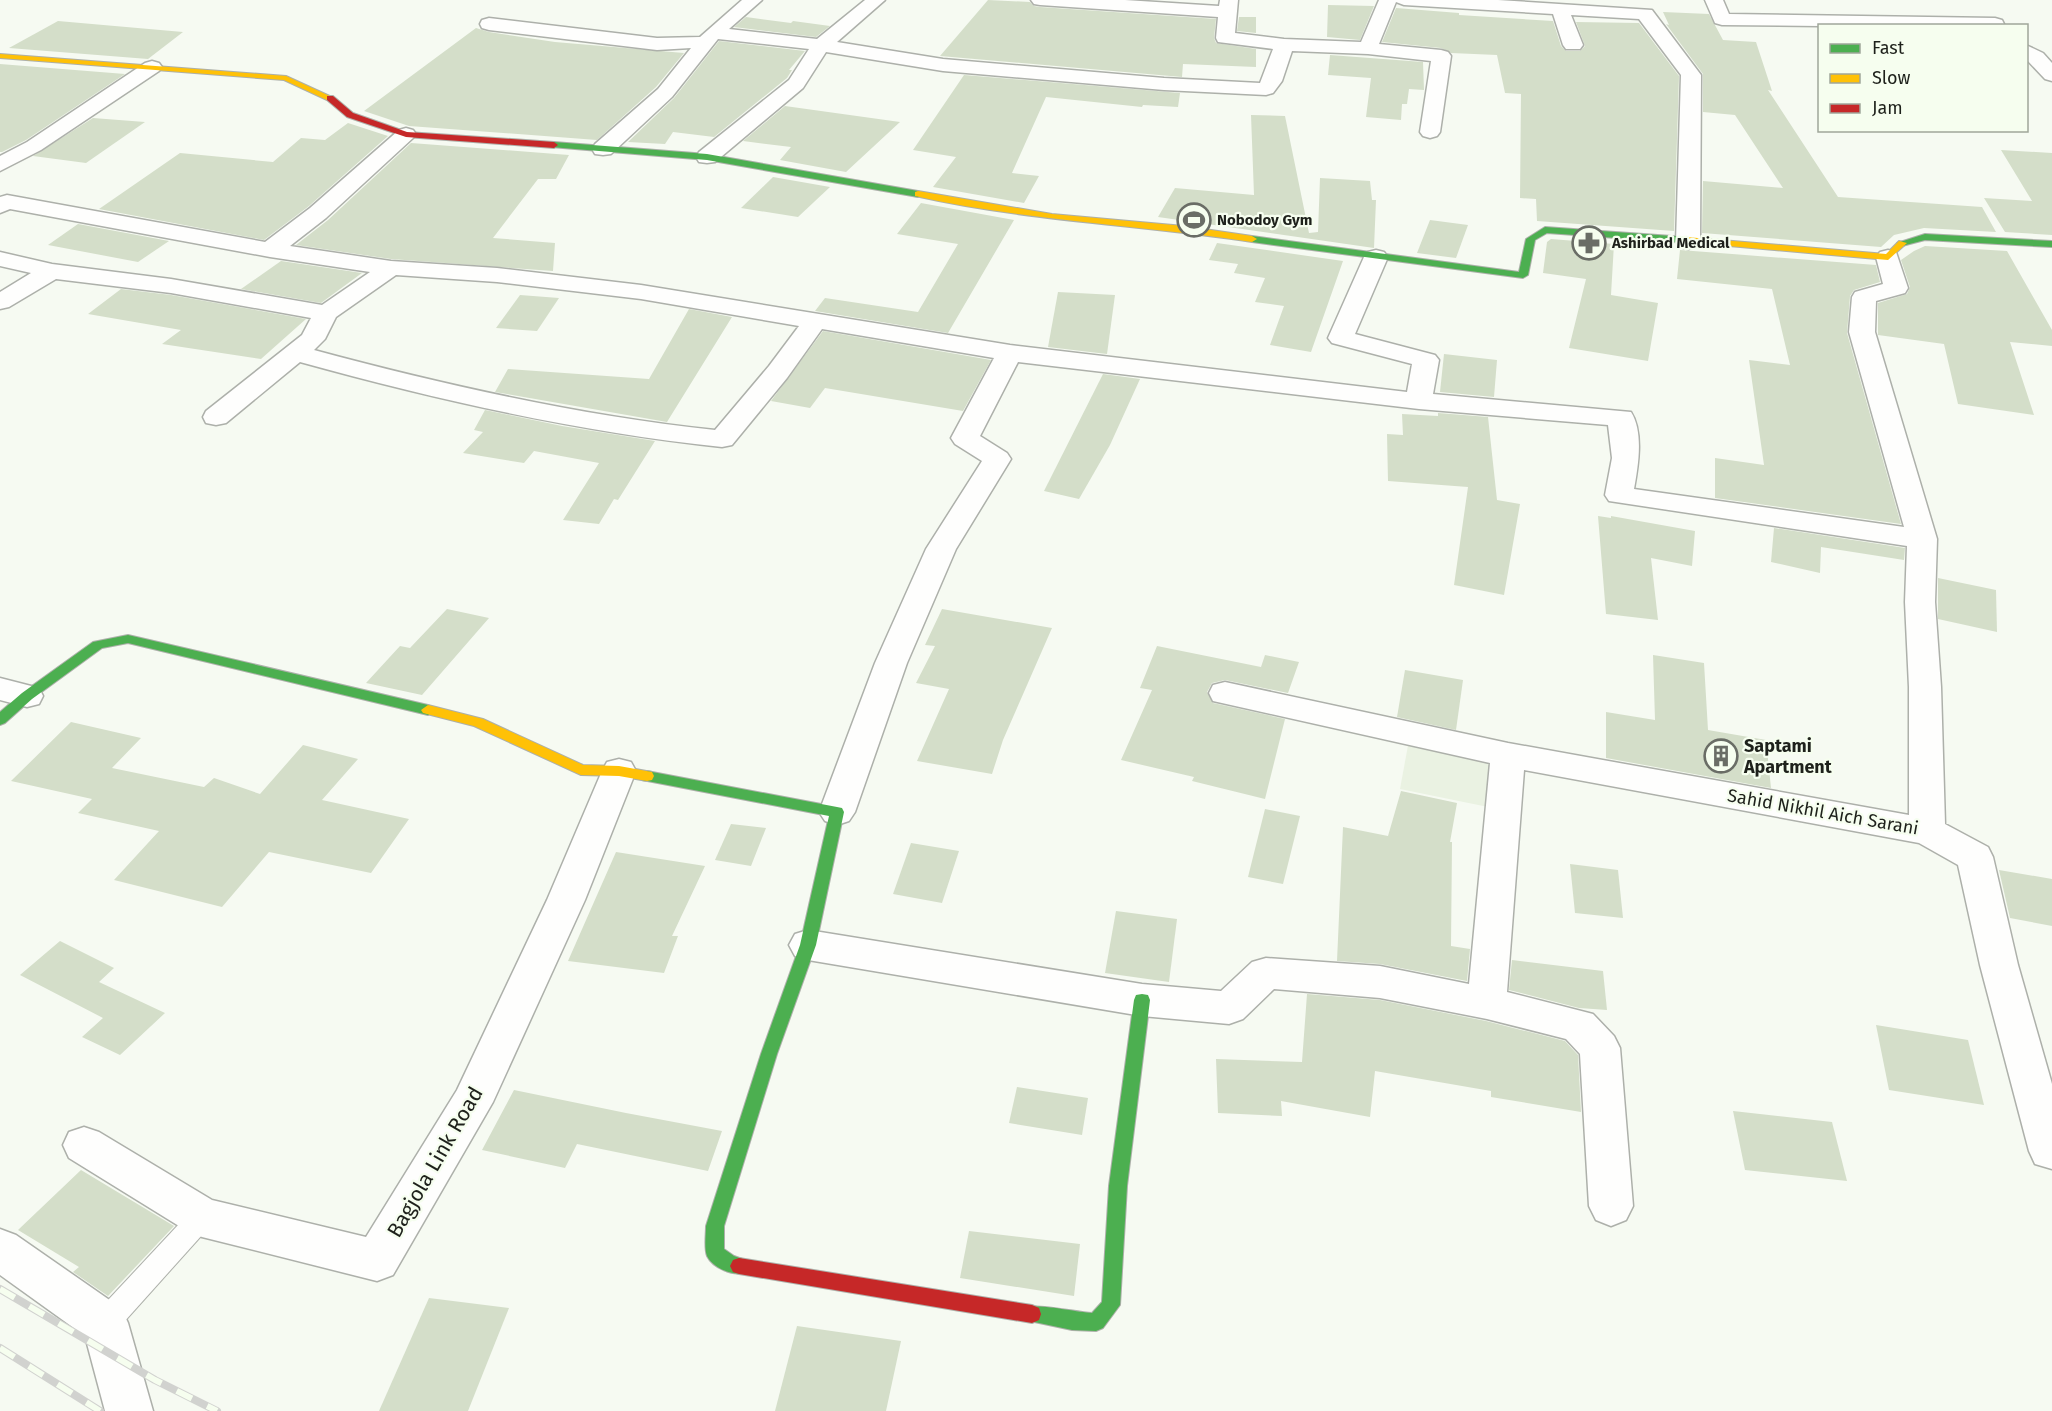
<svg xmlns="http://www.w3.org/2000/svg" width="2052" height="1411" font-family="'Fira Sans',sans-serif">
<rect width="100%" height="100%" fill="#f6faf2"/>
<polygon fill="#eaf2e2" points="1409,740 1499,758 1493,808 1400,789"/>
<g fill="#d4dec9">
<polygon points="988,0 1030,2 1034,6 1040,7 1216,19 1214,38 1216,43 1256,49 1256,67 1183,64 1182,77 940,56"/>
<polygon points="1328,5 1374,6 1360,40 1327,37"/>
<polygon points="1396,8 1459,13 1459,15 1553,21 1561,46 1566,51 1580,51 1585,46 1576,22 1639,23 1679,76 1674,231 1537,221 1536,199 1520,198 1521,94 1505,93 1497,55 1451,53 1441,48 1382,42"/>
<polygon points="1663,12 1709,14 1723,40 1756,42 1772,91 1768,90 1838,197 1982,207 1996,232 1924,228 1894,235 1881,247 1702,233 1703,181 1783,188 1735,115 1703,112 1703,74 1666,24 1669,25"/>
<polygon points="746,17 791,23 793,21 830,26 816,37 734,27"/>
<polygon points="1239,17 1256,17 1256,33 1237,31"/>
<polygon points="58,21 183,32 148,59 9,48"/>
<polygon points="476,28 489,32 555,42 684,53 656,87 597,140 409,126 364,111"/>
<polygon points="719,41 805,51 789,70 792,70 787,78 714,137 673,132 665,144 628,142 674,98"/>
<polygon points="1330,55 1423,62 1424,90 1409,89 1407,104 1402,104 1401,120 1366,117 1371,78 1328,75"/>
<polygon points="0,64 125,74 26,140 2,152 0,152"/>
<polygon points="964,75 1180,93 1178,107 1143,105 1142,107 1046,97 1012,173 1039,176 1024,203 933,187 956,157 913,150"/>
<polygon points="785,106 900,122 846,172 780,160 791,147 743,141"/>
<polygon points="1251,115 1285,116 1309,233 1318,232 1320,178 1370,181 1372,200 1376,200 1374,248 1158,217 1175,188 1254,195"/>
<polygon points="93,118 145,122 86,163 33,156"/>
<polygon points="348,123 388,136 309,206 264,240 99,209 180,153 273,162 301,138 325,140"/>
<polygon points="411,143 569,155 556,179 538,179 493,238 555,243 553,271 391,259 296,245 328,220"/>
<polygon points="2001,150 2052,153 2052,235 2005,232 1984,198 2032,201"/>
<polygon points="773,177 830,187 798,217 741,208"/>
<polygon points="921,203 1014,220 948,333 815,311 825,298 918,312 958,244 897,234"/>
<polygon points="1430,220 1468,225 1456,258 1417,253"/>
<polygon points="78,224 169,241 138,262 48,245"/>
<polygon points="1551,239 1614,244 1611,295 1658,303 1648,361 1569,348 1586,279 1543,273 1547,242"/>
<polygon points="1217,243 1343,261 1311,352 1270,345 1284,306 1255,302 1265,278 1234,273 1238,264 1209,260"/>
<polygon points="1925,246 2007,251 2052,330 2052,346 2010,342 2034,415 1958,404 1944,344 1878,335 1878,303 1907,294 1910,287 1901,260 1914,251"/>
<polygon points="1680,250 1876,265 1880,282 1854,290 1850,296 1847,333 1901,524 1715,498 1715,458 1764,465 1749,360 1790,365 1772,289 1677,279"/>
<polygon points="281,261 362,273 321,303 241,289"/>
<polygon points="121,289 171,295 306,319 261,359 162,344 181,330 88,314"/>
<polygon points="1058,292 1115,295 1107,354 1048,347"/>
<polygon points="520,295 559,298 537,331 496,328"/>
<polygon points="689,309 732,317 667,422 495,392 508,369 649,379"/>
<polygon points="823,331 991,360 963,411 825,388 810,408 771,401"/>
<polygon points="1444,354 1497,360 1494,397 1440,392"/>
<polygon points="1103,374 1140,379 1110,445 1079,499 1044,491"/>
<polygon points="485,410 562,426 655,441 618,500 614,499 599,524 563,520 599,463 534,451 524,463 463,453 483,432 474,430"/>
<polygon points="1438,413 1488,417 1497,500 1520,504 1504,595 1454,585 1468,487 1388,481 1387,434 1403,435 1402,414 1438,416"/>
<polygon points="1598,516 1611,518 1611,516 1695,531 1692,566 1651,558 1658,620 1606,614"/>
<polygon points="1774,528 1905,548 1904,560 1821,547 1820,573 1771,562"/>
<polygon points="1938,578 1996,590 1997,632 1938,619"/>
<polygon points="447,609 489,618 422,695 366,683 400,646 410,648"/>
<polygon points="942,609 1052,628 1003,740 992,774 917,761 949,689 916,683 935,646 925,645"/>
<polygon points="1157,646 1261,667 1265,655 1299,662 1288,693 1225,680 1212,683 1207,692 1213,703 1285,719 1265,799 1192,781 1194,777 1121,760 1152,690 1140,688"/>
<polygon points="1653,655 1704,663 1708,730 1766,740 1771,788 1606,758 1606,712 1655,720"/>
<polygon points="1405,670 1463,680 1456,730 1397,717"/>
<polygon points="71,722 141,738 112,768 204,787 214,778 260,794 303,745 358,759 322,800 409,819 371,873 269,852 222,907 114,880 159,831 78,813 92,799 11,781"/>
<polygon points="1401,791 1457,803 1450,842 1452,842 1451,946 1470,949 1467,981 1380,964 1337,961 1343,827 1388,836"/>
<polygon points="1265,809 1300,816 1283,884 1248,877"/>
<polygon points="731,824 766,828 751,866 715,860"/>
<polygon points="911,843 959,851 942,903 893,894"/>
<polygon points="616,852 705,866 672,936 678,936 664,973 568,961"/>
<polygon points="1570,864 1618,870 1623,918 1575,913"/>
<polygon points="1999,870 2052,879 2052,926 2010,918"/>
<polygon points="1116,911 1177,919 1169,982 1105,973"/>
<polygon points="60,941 114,968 99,982 165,1013 120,1055 82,1037 103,1018 20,975"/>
<polygon points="1512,960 1603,971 1607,1010 1579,1008 1509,990"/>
<polygon points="1307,994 1380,1000 1486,1021 1565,1041 1578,1055 1581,1112 1491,1097 1491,1091 1375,1071 1370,1117 1281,1101 1282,1116 1218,1113 1216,1059 1302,1062"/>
<polygon points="1876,1025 1968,1040 1984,1105 1889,1090"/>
<polygon points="1017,1087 1088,1098 1082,1135 1009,1123"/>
<polygon points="514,1090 626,1113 722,1131 708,1171 577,1144 565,1168 482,1150"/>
<polygon points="1733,1111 1832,1122 1847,1181 1745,1170"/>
<polygon points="81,1170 174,1226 108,1296 73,1272 79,1267 18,1230"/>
<polygon points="969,1231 1080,1244 1074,1296 960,1278"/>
<polygon points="429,1298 509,1308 468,1411 379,1411"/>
<polygon points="797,1326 901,1341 886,1411 775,1411"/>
</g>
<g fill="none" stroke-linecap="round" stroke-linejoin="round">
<defs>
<polygon id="lane" points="202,1205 211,1209 215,1217 211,1225 115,1332 105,1336 95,1332 91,1323 95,1314 193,1209"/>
<g id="street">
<polygon points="742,0 762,0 729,29 817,39 865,0 885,0 837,42 943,59 1164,78 1260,83 1273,49 1218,42 1216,38 1218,17 1040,5 1034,4 1031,0 1125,0 1219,6 1220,0 1238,0 1235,33 1284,39 1361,42 1379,0 1498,0 1652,10 1701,75 1700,242 1696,247 1688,249 1680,247 1676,242 1681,75 1639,19 1571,15 1583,45 1580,49 1566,49 1563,45 1553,14 1404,5 1396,2 1379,44 1441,50 1448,52 1451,56 1440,132 1437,136 1430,138 1423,136 1420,132 1431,61 1368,54 1292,51 1282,81 1273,93 1266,95 1164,90 943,71 826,52 803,88 715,162 707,163 699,162 696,157 699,152 789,80 809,49 718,39 672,97 611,154 603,155 595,154 592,149 595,144 658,89 691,48 657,50 489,30 482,28 480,24 482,20 489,18 657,38 700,37"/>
<polygon points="1705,0 1723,0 1729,14 1995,18 2002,20 2004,24 1820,26 1722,25 1715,23"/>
<polygon points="2026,45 2043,53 2052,63 2052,81 2045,79 2026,59"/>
<polygon points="152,61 159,63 162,67 159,71 41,150 0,171 0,156 27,142 145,63"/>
<path d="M406,128L413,130L416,134L413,138L326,218L290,246L391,261L497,268L641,285L1010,345L1407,392L1412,364L1332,343L1328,338L1364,257L1368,252L1376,250L1384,252L1388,257L1355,334L1435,355L1439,360L1433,394L1631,412C1644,432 1638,467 1634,489L1904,527L1849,332L1852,297L1855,292L1883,284L1876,257L1880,252L1888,250L1896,252L1908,288L1905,293L1876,301L1875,332L1937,539L1935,602L1941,687L1945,824L1988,847L1993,857L2018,965L2052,1084V1169L2035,1164L2029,1151L1980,965L1958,865L1919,843L1524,770L1507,992L1593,1014L1614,1036L1620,1048L1633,1206L1626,1220L1611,1226L1596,1220L1589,1206L1580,1054L1566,1039L1487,1019L1380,998L1274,989L1243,1019L1229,1024L1142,1016L808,960L795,956L789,945L795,934L808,930L1142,984L1221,991L1252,962L1266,958L1380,966L1469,984L1490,763L1213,701L1209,693L1213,685L1225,682L1508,743L1909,815V687L1905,602L1907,546L1609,501L1605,495L1612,458L1608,425L1419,409L1018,362L980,436L1007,453L1011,459L956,549L907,663L855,812L849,821L837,825L825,821L819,812L875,663L926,549L982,461L955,444L951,438L994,358L822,329L787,378L732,445L722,447C580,432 437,400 300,362L226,423L216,425L206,423L203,417L206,411L302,335L311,318L171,293L56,279L9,307L0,309V292L31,273L0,266V252L52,264L171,279L322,305L370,272L270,257L10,209L0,213V197L7,195L265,242L310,208L399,130ZM396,275L497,282L641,299L799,326L769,366L715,430C581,416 444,385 314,350L325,339L336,317Z"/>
<polygon points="0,678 39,688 43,696 39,704 27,707 0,700"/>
<polygon points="619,759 631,762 636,771 585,900 493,1102 393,1275 377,1281 202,1237 187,1231 69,1158 63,1145 69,1132 84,1127 99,1132 212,1200 366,1237 457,1090 547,900 602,771 607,762"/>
<polygon points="0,1229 16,1235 121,1308 128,1323 153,1411 105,1411 85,1336 0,1275"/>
</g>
<g id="fast">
<polygon points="554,142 707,154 918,191 923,194 918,197 707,160 551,147 551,143"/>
<polygon points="1545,227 1686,237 1691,240 1686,243 1547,233 1535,240 1528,275 1523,278 1252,242 1247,239 1252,236 1519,272 1526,239"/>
<polygon points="1925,234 2052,241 2052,247 1925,240 1902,246 1897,243"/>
<polygon points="128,635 428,705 435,710 428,715 128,643 102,648 32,699 5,723 0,725 0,712 22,693 93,642"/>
<path d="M647,771L837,807L842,808L844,812L816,945L777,1054L724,1226V1249L734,1256L745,1260L748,1266L745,1272C734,1277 713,1268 707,1256C704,1248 706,1235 706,1226L761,1054L800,945L829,816L642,780L640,776L642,772Z"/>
<path d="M1142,994L1148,995L1150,1000L1127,1186L1120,1305L1103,1328L1096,1331L1072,1330L1025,1320L1023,1314L1025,1308C1038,1303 1075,1312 1092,1313L1102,1302L1109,1186L1134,1000L1136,995Z"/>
</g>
<g id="slow">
<polygon points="0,54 286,76 334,98 327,100 284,80 0,58"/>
<path d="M918,191L1052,214L1184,226L1252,236L1257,239L1252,242C1140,225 1026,221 915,196V192Z"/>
<polygon points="1686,237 1886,254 1899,241 1907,243 1888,260 1683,242 1681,240"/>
<polygon points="428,705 483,719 583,765 619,766 652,772 654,776 652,780 647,781 619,776 581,775 474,726 423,713 421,710"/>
</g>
<g id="jam">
<polygon points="327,96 333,96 353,113 407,132 554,142 558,145 554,148 406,137 347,117 327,100"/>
<polygon points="739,1258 1032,1305 1039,1308 1041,1314 1039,1320 1032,1323 739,1274 733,1272 730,1266 733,1260"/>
</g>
</defs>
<use href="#lane" stroke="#adb0aa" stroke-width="2"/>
<use href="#street" stroke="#adb0aa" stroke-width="3"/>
<use href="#fast" stroke="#adb0aa" stroke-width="2"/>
<use href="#slow" stroke="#adb0aa" stroke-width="2"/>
<use href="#jam" stroke="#adb0aa" stroke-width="2"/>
<use href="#lane" fill="#fefefd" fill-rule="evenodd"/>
<use href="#street" fill="#fefefd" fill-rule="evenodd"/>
<use href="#fast" fill="#4caf50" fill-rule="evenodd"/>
<use href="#slow" fill="#ffc107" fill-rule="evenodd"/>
<use href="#jam" fill="#c62828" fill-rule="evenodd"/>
<defs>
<g id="rail">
<polyline points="0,1289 155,1380 217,1411"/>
<polyline points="0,1348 100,1411"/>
</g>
</defs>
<use href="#rail" stroke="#d1d2cf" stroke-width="8"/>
<use href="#rail" stroke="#f6feef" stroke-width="6" stroke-dasharray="17" stroke-linecap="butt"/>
</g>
<defs>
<symbol id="stadium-ring" viewBox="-11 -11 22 22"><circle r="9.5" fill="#f6feef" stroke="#6a6d66" stroke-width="1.5"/><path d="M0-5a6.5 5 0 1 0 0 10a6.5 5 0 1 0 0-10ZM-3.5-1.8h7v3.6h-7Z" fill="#6a6d66"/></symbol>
<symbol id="pharmacy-ring" viewBox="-11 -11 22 22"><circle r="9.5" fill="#f6feef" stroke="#6a6d66" stroke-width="1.5"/><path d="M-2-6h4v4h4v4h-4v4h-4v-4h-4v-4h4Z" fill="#6a6d66"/></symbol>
<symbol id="building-ring" viewBox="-11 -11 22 22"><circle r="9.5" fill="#f6feef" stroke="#6a6d66" stroke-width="1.5"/><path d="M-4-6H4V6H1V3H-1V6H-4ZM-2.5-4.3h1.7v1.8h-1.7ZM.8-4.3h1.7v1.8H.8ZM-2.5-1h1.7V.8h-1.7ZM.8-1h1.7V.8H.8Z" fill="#6a6d66"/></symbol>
</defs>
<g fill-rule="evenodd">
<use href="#stadium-ring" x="1175" y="201" width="38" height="38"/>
<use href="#pharmacy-ring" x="1570" y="224" width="38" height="38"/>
<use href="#building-ring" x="1702" y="737" width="38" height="38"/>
</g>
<g text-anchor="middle" stroke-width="4.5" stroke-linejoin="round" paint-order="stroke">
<g font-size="15" font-weight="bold" fill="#1e211b" stroke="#f6feef" text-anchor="start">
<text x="1217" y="225">Nobodoy Gym</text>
<text x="1612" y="248">Ashirbad Medical</text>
</g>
<g font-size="18" font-weight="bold" fill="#1e211b" stroke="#f6feef" text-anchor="start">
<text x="1744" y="752">Saptami<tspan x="1744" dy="21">Apartment</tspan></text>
</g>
<g font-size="18" fill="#1e211b" stroke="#f6feef">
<text transform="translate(1823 812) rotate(10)" y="6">Sahid Nikhil Aich Sarani</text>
</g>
<g font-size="21" fill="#1e211b" stroke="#f6feef">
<text transform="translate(435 1162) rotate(-60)" y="7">Bagjola Link Road</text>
</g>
</g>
<rect x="1818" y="24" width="210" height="108" fill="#f6feef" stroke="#a0a69a" stroke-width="1.5"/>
<rect x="1830" y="44" width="30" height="9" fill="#4caf50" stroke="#a0a69a" stroke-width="1.5"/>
<text x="1872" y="54" font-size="18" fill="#1e211b">Fast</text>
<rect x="1830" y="74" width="30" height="9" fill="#ffc107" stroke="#a0a69a" stroke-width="1.5"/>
<text x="1872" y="84" font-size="18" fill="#1e211b">Slow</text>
<rect x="1830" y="104" width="30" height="9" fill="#c62828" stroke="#a0a69a" stroke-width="1.5"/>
<text x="1872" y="114" font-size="18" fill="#1e211b">Jam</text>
</svg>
